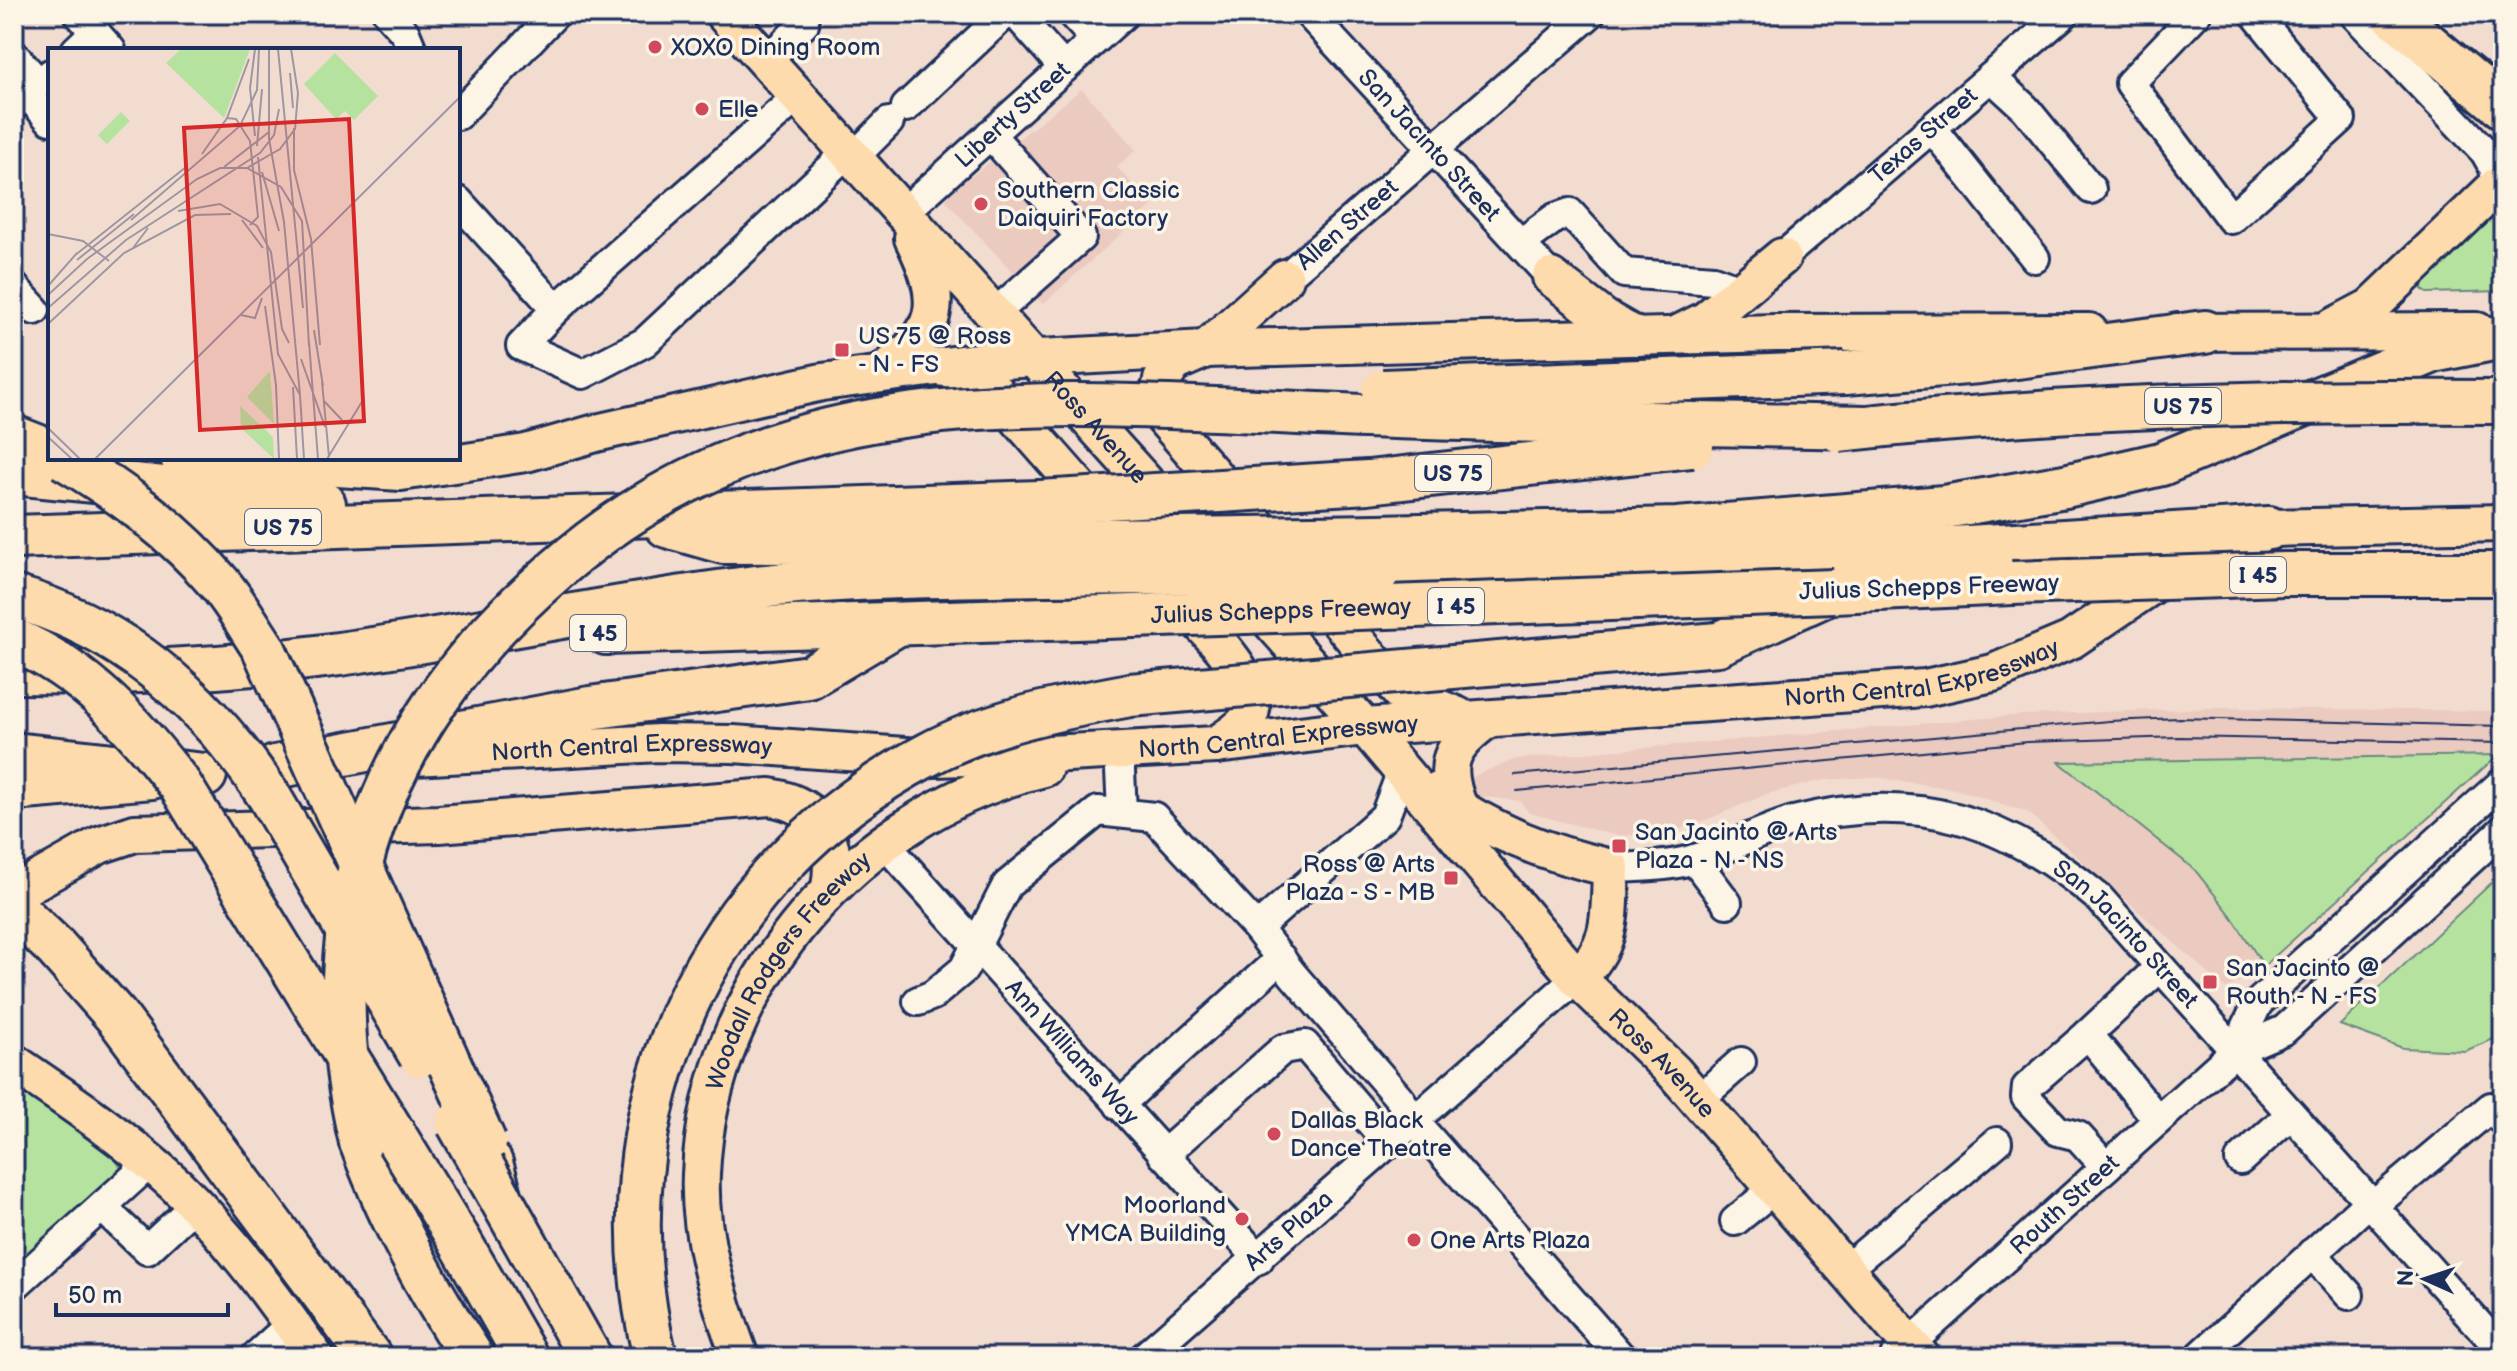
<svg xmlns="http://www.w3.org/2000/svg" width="2517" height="1371" font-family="'Balsamiq Sans',sans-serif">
<rect width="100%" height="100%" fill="#f2dccf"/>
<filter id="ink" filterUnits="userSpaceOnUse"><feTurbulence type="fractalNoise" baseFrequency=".0125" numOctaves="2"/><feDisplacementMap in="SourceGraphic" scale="16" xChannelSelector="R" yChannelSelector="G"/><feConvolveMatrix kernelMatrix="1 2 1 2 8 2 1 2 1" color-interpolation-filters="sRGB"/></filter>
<g filter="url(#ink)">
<g fill="#ebcac0">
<polygon points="1082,89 1136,150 1117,167 1152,206 1043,304 946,201 948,195"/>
<polygon points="2213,708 2503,711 2503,751 2498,755 2060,762 2194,869 2230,914 2264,966 2226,989 2027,812 1955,789 1874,777 1823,780 1767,794 1694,825 1656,836 1614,835 1529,813 1520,801 1469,795 1467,779 1516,759 2021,715"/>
</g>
<g fill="#b6e2a0" stroke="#68887f" stroke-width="2">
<polygon points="2503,201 2503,291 2427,293 2422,289 2423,283 2459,248 2456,244"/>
<polygon points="2498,755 2264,966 2230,914 2194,869 2059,762"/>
<polygon points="2503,872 2503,1035 2465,1051 2403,1048 2340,1025"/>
<polygon points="14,1085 115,1159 123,1171 14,1269"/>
</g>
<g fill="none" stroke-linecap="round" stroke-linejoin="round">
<defs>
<g id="minor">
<polyline points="79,14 111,50"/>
<polyline points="388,14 405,33 412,50"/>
<polyline points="1016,14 1064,68"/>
<polyline points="1072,14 1095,39"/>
<path id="s1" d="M1309,14L1551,277"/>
<polyline points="2196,14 2130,83 2231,219 2341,119 2255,14"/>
<polyline points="2354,14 2485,152 2494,168 2497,186"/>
<polyline points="76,50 95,32"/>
<polyline points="14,55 39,84"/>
<polyline points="766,61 804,24"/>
<polyline points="1991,77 2025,108 2091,189"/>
<polyline points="27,94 50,120"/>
<polyline points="797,97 556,309 521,346 583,374 645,342 847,153"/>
<polyline points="14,105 50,74"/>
<polyline points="906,107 1005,14"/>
<polyline points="458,115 555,14"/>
<polyline points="1932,128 2035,258"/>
<polyline points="990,134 1081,237 993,315"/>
<polyline points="852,159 889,122"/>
<polyline points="458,201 556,309"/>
<path id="s2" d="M901,215L1124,14"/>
<polyline points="1521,243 1555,218 1570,213 1624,273 1713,280 1740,290"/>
<path id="s3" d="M1782,257L2064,14"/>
<path id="s4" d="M1285,278L1590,14"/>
<polyline points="14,287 35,310"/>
<polyline points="1119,750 1122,812"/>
<path id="s5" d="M885,844L1259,1259"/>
<polyline points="1694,859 1727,903"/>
<path id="s6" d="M1611,868C1637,867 1665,867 1691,860C1726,851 1758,831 1794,821C1915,789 2007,820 2100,899L2503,1352"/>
<polyline points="1257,928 1385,816 1402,771"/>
<polyline points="918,1001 933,995 964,969 1007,885 1098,811 1154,817 1257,928 1293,975 1400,1099 1414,1121 1621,1357"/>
<polyline points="2088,1034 2160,967"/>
<polyline points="2235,1051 2258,1003 2503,782"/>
<polyline points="1698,1100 1741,1062"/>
<polyline points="1119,1105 1281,958"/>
<polyline points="1163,1155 1283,1049 1305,1045 1389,1144"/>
<polyline points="2240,1160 2290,1115"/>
<polyline points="2106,1167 2078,1136 2058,1131 2026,1097 2027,1087 2088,1034 2158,1120"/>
<polyline points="2373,1206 2491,1107 2503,1121"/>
<polyline points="102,1207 147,1250 195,1205"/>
<polyline points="1735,1221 1776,1187"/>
<polyline points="2312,1253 2349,1295"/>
<polyline points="1845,1270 1997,1142"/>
<polyline points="14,1286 150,1163"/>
<polyline points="255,1357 291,1324"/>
<path id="s7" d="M1144,1357L1577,978"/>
<path id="s8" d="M1895,1357L2235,1051L2284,1030L2503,830"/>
<polyline points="2199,1357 2369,1202"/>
</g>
<g id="major">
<path id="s9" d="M724,14L1210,554"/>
<polyline points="1551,277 1604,318 1637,337"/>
<polyline points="2333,327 2371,307 2497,186"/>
<polyline points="2177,332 2477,331"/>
<polyline points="1678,334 1706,320 1782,257"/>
<polyline points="944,368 968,371 995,392 1105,517"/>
<path d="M881,373C941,332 945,302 913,238"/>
<polyline points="179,458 401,472 526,453 596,433 822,382 983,361 1206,349 1519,340 1776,333 2089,332"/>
<polyline points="1282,554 1162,416 1158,399 1162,380 1174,363 1206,349 1285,278"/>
<polyline points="1315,593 1401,693 1458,716"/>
<path id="s10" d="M1247,595L1365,727L1577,978L1674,1072L1921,1357"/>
<path d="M1176,597C1198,622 1265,681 1249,716C1244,728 1227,737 1216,745"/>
<path id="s11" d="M414,757L659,743L733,744L934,758L1031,755L1216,745L1365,727L1925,688L1993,673L2071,640L2157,582L2208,564L2269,528L2503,523"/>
<polyline points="14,792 152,780"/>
<path d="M1433,792C1492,832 1542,852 1611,868C1609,915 1614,944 1577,978"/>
<path d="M1460,810C1441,764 1449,747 1488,719"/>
<path d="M14,893L99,845L135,833L439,824L770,797C821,806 838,838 830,888"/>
<path d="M14,1063C70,1101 126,1139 176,1185C229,1236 273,1297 315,1357"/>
<path id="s12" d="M740,1357C719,1300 698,1236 701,1174C709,983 859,812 1044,768"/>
</g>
<g id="highway">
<polyline points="2392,14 2503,107"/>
<polyline points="1845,373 1979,362 2205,332"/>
<polyline points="14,437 50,451"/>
<polyline points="14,473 324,504"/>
<polyline points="667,526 723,542 1040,541"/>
<polyline points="1378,536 1677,529 1944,507 2065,486 2161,464 2433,351 2503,337"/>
<polyline points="14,537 1040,502"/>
<polyline points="1379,571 1698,564 2269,528"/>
<polyline points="606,633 1077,618"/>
<polyline points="1718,644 1834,591 2012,583"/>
<path d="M14,672C115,674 216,670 316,657C458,639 598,607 740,589C840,576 941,576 1042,574"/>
<polyline points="14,754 205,775"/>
<polyline points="275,767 590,708 809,677 896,625"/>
<polyline points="14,908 56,948 117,1017 370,1357"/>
<path d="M361,1142C389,1219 427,1288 472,1357"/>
<polyline points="491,1163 501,1199 590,1357"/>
<polyline points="459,1240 526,1357"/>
</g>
</defs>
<use href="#minor" stroke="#1b2f5e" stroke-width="34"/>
<use href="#major" stroke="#1b2f5e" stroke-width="42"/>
<use href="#highway" stroke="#1b2f5e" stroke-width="48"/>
<use href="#minor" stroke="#fcf5e5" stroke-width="28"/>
<use href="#major" stroke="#fedbac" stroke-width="36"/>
<use href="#highway" stroke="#fedbac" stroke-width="42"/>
<g stroke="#1b2f5e" stroke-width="2">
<polyline points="1515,775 2109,721 2179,718 2503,726"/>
<polyline points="1517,791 2027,742 2179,737 2503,743"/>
</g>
<defs>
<g id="highway-bridge">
<polyline points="1383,391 1845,373"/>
<path d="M1838,430C2059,406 2281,400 2503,402"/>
<path d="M64,458C121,492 175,531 219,583C236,603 249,627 264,649L485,1143"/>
<polyline points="1040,502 1368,482 1692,446"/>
<polyline points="1040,541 1378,536"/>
<polyline points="1042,574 1379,571"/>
<polyline points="2012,583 2284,574 2503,574"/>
<path d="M14,597C125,628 207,702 269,796L420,1055"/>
<path id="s13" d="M1077,618L1834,591"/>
<path d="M14,640C85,670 134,725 180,785L459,1240"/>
<polyline points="458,1123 501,1199"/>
<path d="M361,1142C324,987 345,835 435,703C469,652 510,610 556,570C792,363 1076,405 1365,416C1531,422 1698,424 1865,427"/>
<path d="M655,1357C595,1112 705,872 927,755C990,721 1060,708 1130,695L1718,644"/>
</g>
</defs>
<use href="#highway-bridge" stroke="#1b2f5e" stroke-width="48" stroke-linecap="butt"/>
<use href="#highway-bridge" stroke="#fedbac" stroke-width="42"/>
</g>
</g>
<g fill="#d1495b" stroke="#fcf5e5" stroke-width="3">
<circle cx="655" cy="47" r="8"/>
<circle cx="702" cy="109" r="8"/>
<circle cx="981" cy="204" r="8"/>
<rect x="834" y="342" width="16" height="16" rx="4"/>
<rect x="1611" y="838" width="16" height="16" rx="4"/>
<rect x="1443" y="870" width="16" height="16" rx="4"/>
<rect x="2202" y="974" width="16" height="16" rx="4"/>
<circle cx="1274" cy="1134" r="8"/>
<circle cx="1242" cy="1219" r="8"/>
<circle cx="1414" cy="1240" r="8"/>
</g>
<g text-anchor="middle" stroke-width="7" stroke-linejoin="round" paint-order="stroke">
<g fill="#fcf5e5" stroke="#5e6a86" stroke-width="2">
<rect x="2145" y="388" width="76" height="36" rx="6"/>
<rect x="1415" y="455" width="76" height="36" rx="6"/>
<rect x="245" y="509" width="76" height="36" rx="6"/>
<rect x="2230" y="557" width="56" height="36" rx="6"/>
<rect x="1428" y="588" width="56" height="36" rx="6"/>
<rect x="570" y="615" width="56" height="36" rx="6"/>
</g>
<g font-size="22" font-weight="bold" fill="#1b2f5e">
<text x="2183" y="414">US 75</text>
<text x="1453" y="481">US 75</text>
<text x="283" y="535">US 75</text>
<text x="2258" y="583">I 45</text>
<text x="1456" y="614">I 45</text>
<text x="598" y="641">I 45</text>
</g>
<g font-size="24" fill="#1b2f5e" stroke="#fcf5e5" text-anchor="start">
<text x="671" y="55">XOXO Dining Room</text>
<text x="718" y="117">Elle</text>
<text x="997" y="198">Southern Classic<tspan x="997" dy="28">Daiquiri Factory</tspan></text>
<text x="858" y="344">US 75 @ Ross<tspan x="858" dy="28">- N - FS</tspan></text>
<text x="1635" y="840">San Jacinto @ Arts<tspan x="1635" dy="28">Plaza - N - NS</tspan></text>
<text x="1435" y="872" text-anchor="end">Ross @ Arts<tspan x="1435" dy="28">Plaza - S - MB</tspan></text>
<text x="2226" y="976">San Jacinto @<tspan x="2226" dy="28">Routh - N - FS</tspan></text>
<text x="1290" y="1128">Dallas Black<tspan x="1290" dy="28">Dance Theatre</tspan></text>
<text x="1226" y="1213" text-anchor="end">Moorland<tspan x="1226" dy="28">YMCA Building</tspan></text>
<text x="1430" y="1248">One Arts Plaza</text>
</g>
<g font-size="24" fill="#1b2f5e" stroke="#fcf5e5">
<text dy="8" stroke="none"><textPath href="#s2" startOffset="150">Liberty Street</textPath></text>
<text dy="8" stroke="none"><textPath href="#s3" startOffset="186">Texas Street</textPath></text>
<text dy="8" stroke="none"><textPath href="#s1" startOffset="178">San Jacinto Street</textPath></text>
<text dy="8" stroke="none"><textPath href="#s4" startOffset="82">Allen Street</textPath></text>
<text dy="8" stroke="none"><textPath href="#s9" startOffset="556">Ross Avenue</textPath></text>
<text transform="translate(1929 587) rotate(-2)" y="8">Julius Schepps Freeway</text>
<text dy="8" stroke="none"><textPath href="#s13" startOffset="204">Julius Schepps Freeway</textPath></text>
<text dy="8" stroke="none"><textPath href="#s11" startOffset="1514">North Central Expressway</textPath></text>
<text dy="8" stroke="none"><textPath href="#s11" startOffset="866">North Central Expressway</textPath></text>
<text dy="8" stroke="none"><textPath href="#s11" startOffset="218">North Central Expressway</textPath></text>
<text dy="8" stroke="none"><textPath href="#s6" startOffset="564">San Jacinto Street</textPath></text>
<text dy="8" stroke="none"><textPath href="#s12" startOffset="416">Woodall Rodgers Freeway</textPath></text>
<text dy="8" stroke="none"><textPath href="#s5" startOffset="280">Ann Williams Way</textPath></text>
<text dy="8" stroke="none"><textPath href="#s10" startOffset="626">Ross Avenue</textPath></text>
<text dy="8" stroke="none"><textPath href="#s8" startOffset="228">Routh Street</textPath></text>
<text dy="8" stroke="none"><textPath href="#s7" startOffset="192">Arts Plaza</textPath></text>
</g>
</g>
<g transform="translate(48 48)">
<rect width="412" height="412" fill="#f2dccf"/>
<path d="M133,1H202L176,70L118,15ZM287,5L330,48L306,72L297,63L288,71L256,36ZM73,64L82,73L59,96L50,87ZM222,323L226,376L199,349ZM192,358L225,389L226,411L193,380Z" fill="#b6e2a0"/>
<path fill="none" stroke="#9c97a2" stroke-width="2" d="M207,1L202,40L207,88M221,1V91L236,174L252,347M230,1L255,260M242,25L245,60M179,70L188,71L202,93L210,169L202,177M246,80V122L263,191L272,297M209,98L214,41M154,106L179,70L201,11M210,109L230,306L252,347L256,411M176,119L221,84M199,120L232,101L247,81L250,45L243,1M214,124L231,183M130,163L172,156L209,178L223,204L234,281L241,295M83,172L192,78L209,42L211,1M194,172L215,200M0,186L35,193L61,213M85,200L100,180M26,208L138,119M29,212L86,166M0,238L29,205M0,247L39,211L149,131L172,120H199L233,139L254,173L261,298M217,258L228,337L231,411M0,260L78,192L212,105L226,87L231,61M193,267L207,270L214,250M0,276L76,205L147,167L183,166M266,282L275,338M261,294L270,411M253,311L277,379M274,334L281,409M245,339L249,411M276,353L294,372M0,380L32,411M0,389L24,411M47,411L412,49M279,411L315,352"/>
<path fill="#d62828" fill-opacity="0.15" stroke="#d62828" stroke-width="4" d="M301,71L316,373L152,382L136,80Z"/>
<rect width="412" height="412" fill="none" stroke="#1b2f5e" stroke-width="4"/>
</g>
<rect width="2517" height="1371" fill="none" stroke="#fcf5e5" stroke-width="48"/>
<rect x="24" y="24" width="2469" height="1323" fill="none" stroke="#1b2f5e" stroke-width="3" filter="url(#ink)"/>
<g transform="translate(2425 1279) rotate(273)" stroke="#fcf5e5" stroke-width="6" paint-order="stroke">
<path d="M0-6L14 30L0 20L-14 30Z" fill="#1b2f5e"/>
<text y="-12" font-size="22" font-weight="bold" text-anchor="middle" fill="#1b2f5e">N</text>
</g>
<path d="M56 1303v12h172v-12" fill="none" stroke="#1b2f5e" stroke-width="4"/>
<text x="68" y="1303" font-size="24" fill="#1b2f5e" stroke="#fcf5e5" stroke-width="6" paint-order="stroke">50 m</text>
</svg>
